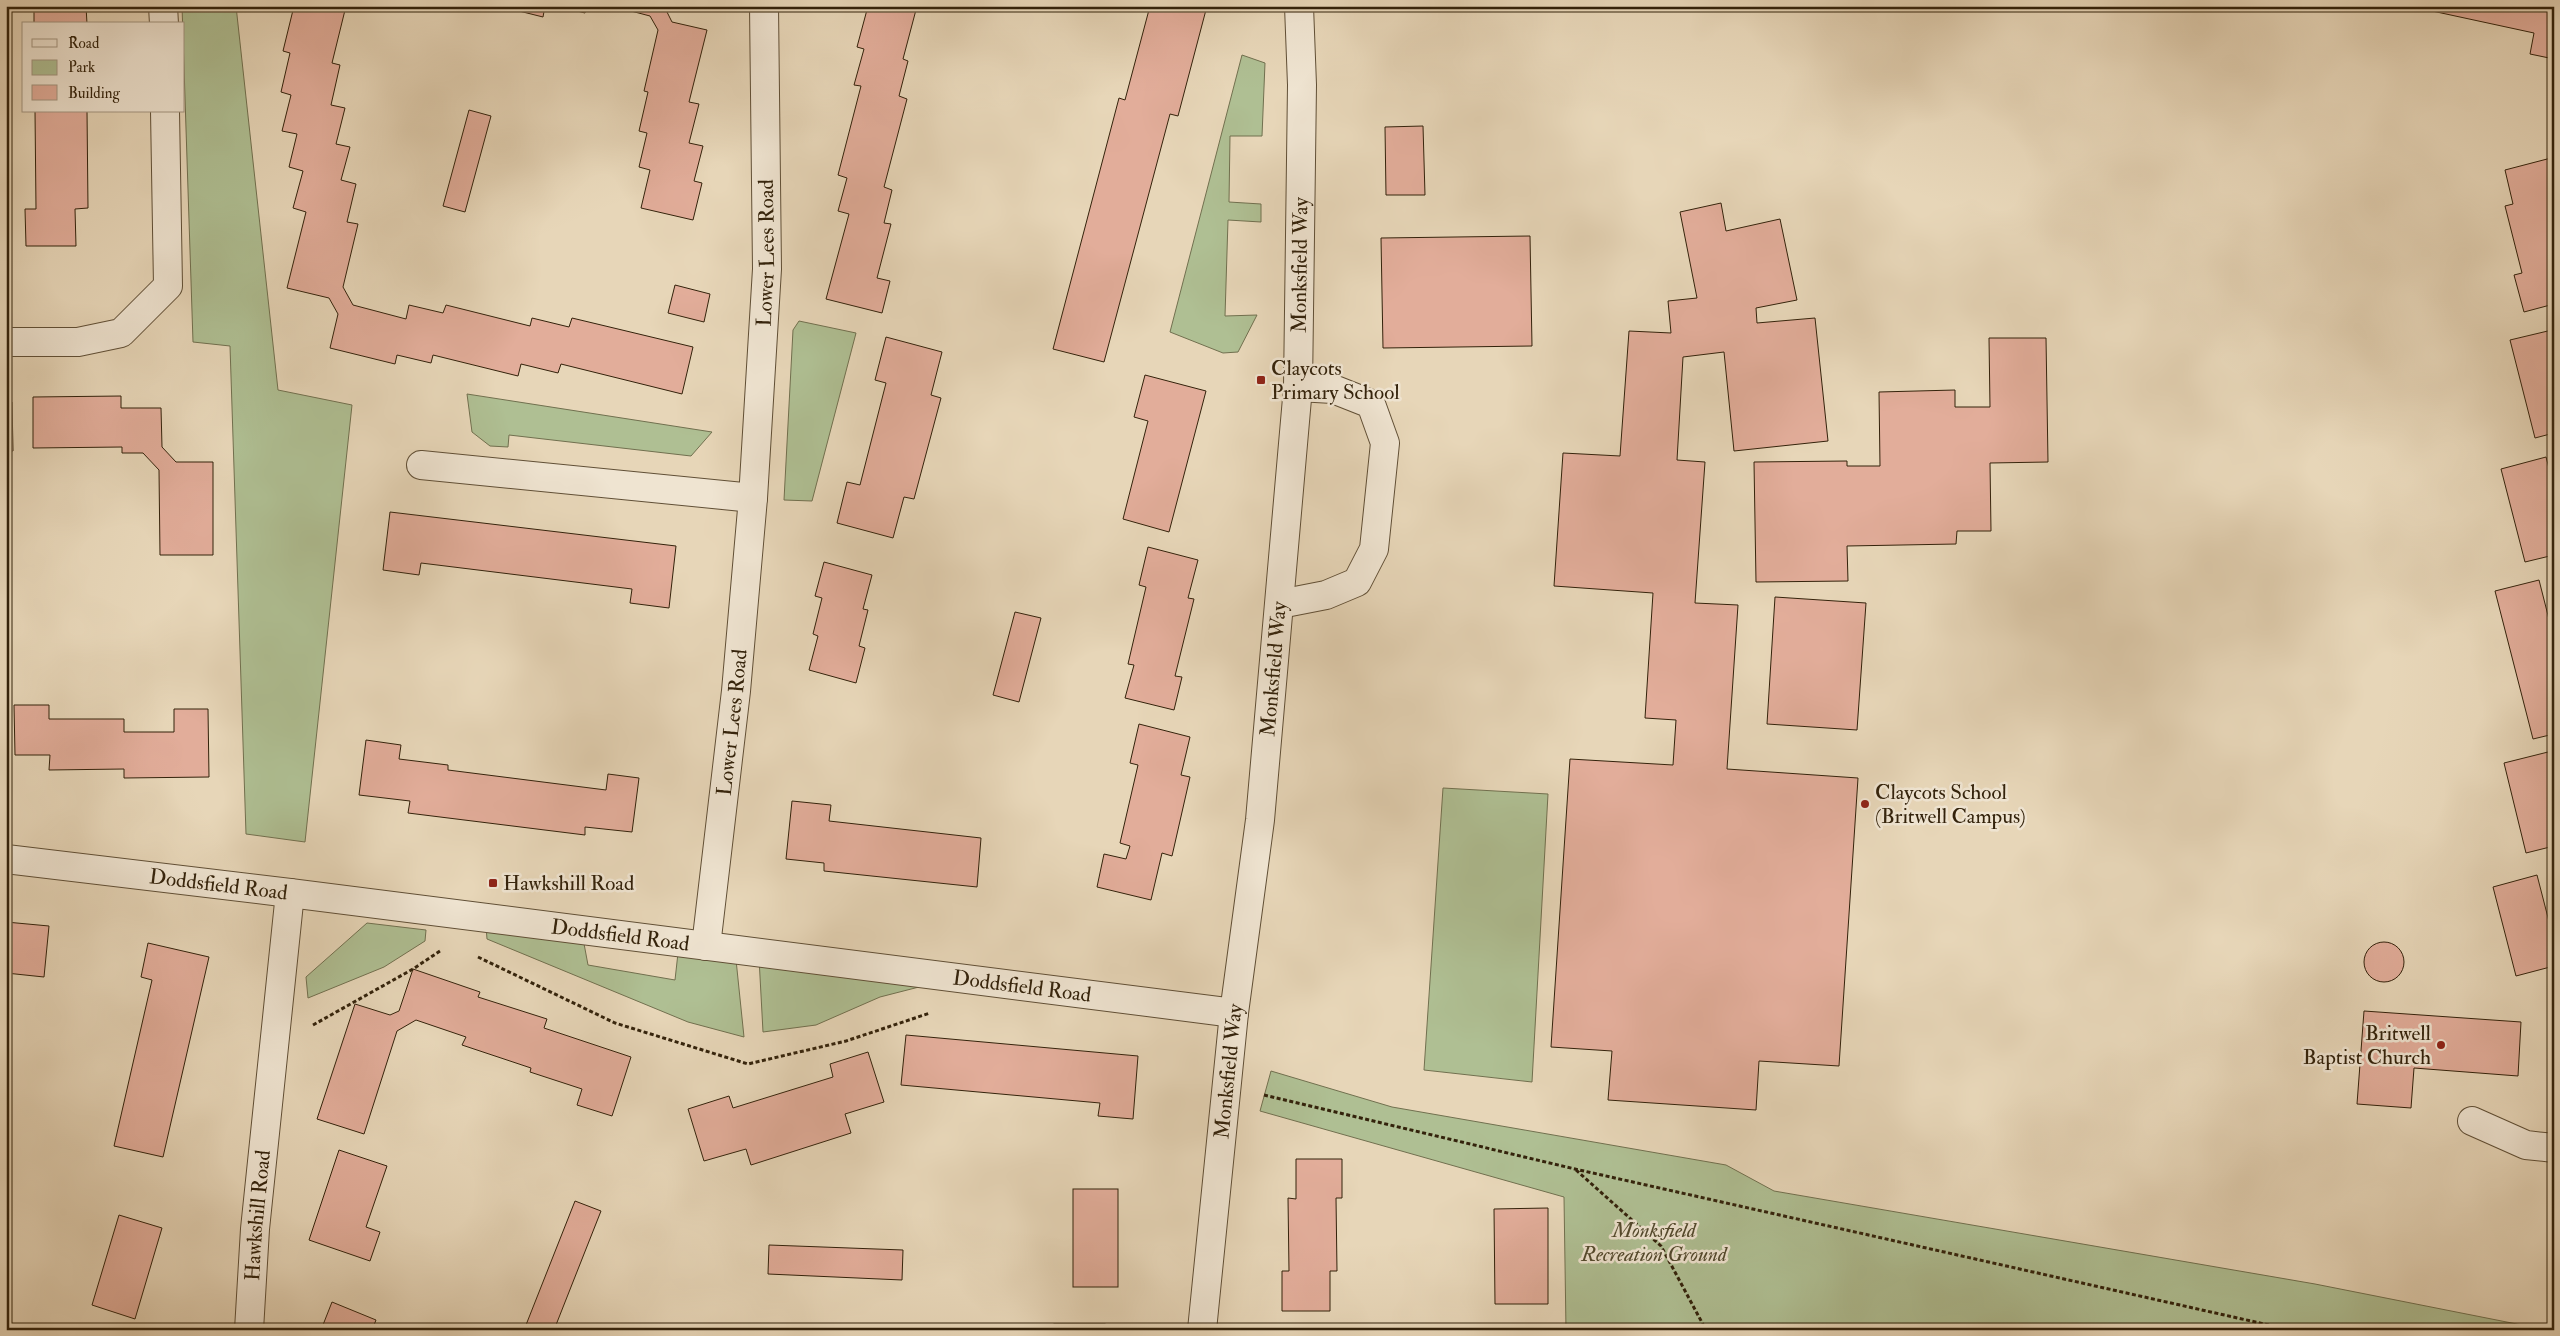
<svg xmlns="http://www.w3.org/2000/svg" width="2560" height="1336" font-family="'IM FELL Double Pica',serif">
<rect width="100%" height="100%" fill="#e7d6b8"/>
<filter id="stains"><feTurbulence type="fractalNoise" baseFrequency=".004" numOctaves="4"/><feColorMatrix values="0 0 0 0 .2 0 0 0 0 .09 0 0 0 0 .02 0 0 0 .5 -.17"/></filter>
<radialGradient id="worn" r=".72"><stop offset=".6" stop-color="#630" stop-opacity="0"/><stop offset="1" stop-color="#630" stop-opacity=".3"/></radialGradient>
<g fill="#afbf93" stroke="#71704f">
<polygon points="182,6 236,6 278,390 352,405 305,842 246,834 230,346 193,342"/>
<polygon points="1242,55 1265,63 1262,136 1230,136 1229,202 1261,204 1261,222 1228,220 1225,316 1257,315 1238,352 1223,353 1170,332"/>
<polygon points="799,321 856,333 812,501 784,500 793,330"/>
<polygon points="467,394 712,432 691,456 509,435 508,447 490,446 472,432"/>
<polygon points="1443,788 1548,794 1532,1082 1424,1070"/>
<polygon points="367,923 426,930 425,941 384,967 308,998 306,977"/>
<polygon points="486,926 582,933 588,965 675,980 679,944 735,950 744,1037 688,1022 487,939"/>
<polygon points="759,958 917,973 919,987 880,997 816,1025 763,1032"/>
<polygon points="1271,1071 1392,1107 1726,1165 1774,1191 2315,1284 2547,1330 1566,1330 1564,1197 1260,1111"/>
</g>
<g fill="#e2ad9a" stroke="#33220b">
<polygon points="34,6 86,6 87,24 34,24"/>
<polygon points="294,6 346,6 332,63 340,65 331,105 345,108 336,144 350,147 341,180 356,184 347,222 358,224 343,287 353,305 406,319 409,305 443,313 446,305 530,326 532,318 569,327 572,318 693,347 682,394 561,364 558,373 521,364 518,376 433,355 431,363 397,355 395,364 330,348 338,314 329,298 287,288 306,212 293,208 303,171 289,167 297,134 282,131 291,95 281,92 290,53 283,51"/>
<polygon points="400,6 422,6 420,11"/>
<polygon points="499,6 545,6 543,17"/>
<polygon points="558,6 587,6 585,13"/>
<polygon points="612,6 664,6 672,22 707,30 689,102 699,104 689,143 703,146 694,181 702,183 693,220 641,208 650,170 639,167 647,133 639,131 648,92 644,91 658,30 650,16"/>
<polygon points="868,6 917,6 903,59 908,61 899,96 907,99 884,187 892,190 884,223 891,224 877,278 890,281 882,313 826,299 849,214 838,211 847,178 838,175 861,86 854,85 864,49 857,47"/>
<polygon points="1150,6 1207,6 1178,116 1170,114 1104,362 1053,349 1119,98 1125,100"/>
<polygon points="1384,6 1415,6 1415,8 1384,9"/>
<polygon points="2409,6 2554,6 2554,59 2530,54 2534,33"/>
<polygon points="469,110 491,116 465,212 443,206"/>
<polygon points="35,111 87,111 88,208 75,209 76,246 26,246 25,209 36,209"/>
<polygon points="1423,126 1425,195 1386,195 1385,127"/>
<polygon points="2551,158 2554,168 2554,194 2550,195 2554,208 2554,304 2524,312 2514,275 2522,273 2505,206 2513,204 2505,170"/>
<polygon points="1721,203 1726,231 1780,219 1797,300 1756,308 1757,323 1815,318 1828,441 1734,451 1724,352 1683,357 1677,460 1705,462 1695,603 1738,605 1727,769 1858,778 1839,1066 1759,1061 1756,1110 1608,1100 1612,1051 1551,1047 1570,759 1673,765 1676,720 1645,718 1653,593 1554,586 1563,453 1620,456 1629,331 1671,333 1668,301 1697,298 1680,212"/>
<polygon points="1530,236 1532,346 1383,348 1381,238"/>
<polygon points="675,285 710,294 704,322 668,313"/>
<polygon points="2552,330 2554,433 2535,438 2510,340"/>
<polygon points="886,337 942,352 931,395 941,398 914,499 904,497 893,538 837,523 847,482 860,485 886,383 875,380"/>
<polygon points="1989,338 2046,338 2048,462 1990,463 1991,531 1957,531 1956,544 1847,546 1848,581 1756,582 1754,462 1847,461 1847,466 1880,466 1879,392 1955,390 1955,407 1990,407"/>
<polygon points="1145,375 1206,391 1169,532 1123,519 1148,421 1134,417"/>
<polygon points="121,396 121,408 161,408 162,447 176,462 213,462 213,555 160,555 159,470 143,453 122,453 122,447 33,448 33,397"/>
<polygon points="6,402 12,402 13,451 6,451"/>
<polygon points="2546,457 2554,487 2554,555 2525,562 2501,469"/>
<polygon points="390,512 676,546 669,608 630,603 632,589 421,563 419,575 383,570"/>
<polygon points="1148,547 1198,560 1188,598 1194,599 1175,676 1182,677 1174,710 1125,698 1134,665 1128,664 1146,587 1139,585"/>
<polygon points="824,562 872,575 863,609 868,610 859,646 865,648 856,683 809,670 818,636 813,634 822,598 815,596"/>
<polygon points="2539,580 2554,639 2554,734 2533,739 2495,591"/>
<polygon points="1775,597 1866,603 1857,730 1767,724"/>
<polygon points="1015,612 1041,618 1019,702 993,695"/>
<polygon points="14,705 49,705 49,719 124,719 124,732 174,732 174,709 208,709 209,777 124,778 124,769 49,770 50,755 15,755"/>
<polygon points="1139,724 1190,737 1181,775 1190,777 1172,856 1162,853 1151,900 1097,887 1104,854 1126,859 1130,846 1120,843 1138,765 1130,763"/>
<polygon points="366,740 401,745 399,759 448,765 448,770 606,790 608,774 639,778 632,832 585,827 585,835 408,813 410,801 359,795"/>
<polygon points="2548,752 2554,775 2554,846 2526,853 2504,763"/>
<polygon points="792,801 831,805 829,821 981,838 977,887 824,871 824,863 786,859"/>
<polygon points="2537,875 2554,941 2554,966 2516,976 2493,887"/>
<polygon points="6,922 49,926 44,977 6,973"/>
<circle cx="2384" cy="962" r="20"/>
<polygon points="148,943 209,957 163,1157 114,1146 152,980 141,977"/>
<polygon points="413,969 480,992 478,997 547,1019 544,1028 631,1057 612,1116 577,1105 582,1089 530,1072 531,1068 462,1045 466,1037 416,1020 397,1031 364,1134 317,1119 355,1004 390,1015 399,1011"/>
<polygon points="2364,1011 2521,1022 2518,1076 2414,1068 2411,1108 2357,1104"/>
<polygon points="906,1035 1138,1056 1133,1119 1098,1116 1100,1103 901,1085"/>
<polygon points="868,1052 884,1102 845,1114 851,1133 751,1165 746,1149 704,1161 688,1109 729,1096 733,1108 833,1077 830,1064"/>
<polygon points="339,1150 387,1166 366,1227 380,1232 370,1261 309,1240"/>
<polygon points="1296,1159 1342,1159 1342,1198 1336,1198 1337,1271 1330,1271 1330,1311 1282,1311 1282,1271 1289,1271 1288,1198 1296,1199"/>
<rect x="1073" y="1189" width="45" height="98"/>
<polygon points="575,1201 601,1211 554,1330 524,1330"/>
<polygon points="1548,1208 1548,1304 1495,1304 1494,1209"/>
<polygon points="119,1215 162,1228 135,1319 92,1305"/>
<polygon points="769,1245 903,1250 902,1280 768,1274"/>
<polygon points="332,1302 376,1320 372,1330 321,1330"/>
<rect x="1054" y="1324" width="51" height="6"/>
</g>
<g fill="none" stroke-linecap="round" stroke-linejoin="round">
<defs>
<g id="minor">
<polyline points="163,6 164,24"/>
<polyline points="6,342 78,342 121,333 168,286 165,111"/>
<polyline points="421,465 753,498"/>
<polyline points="1280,604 1326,595 1357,582 1374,549 1385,443 1371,404 1333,389 1298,387"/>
<path id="s1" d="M6,859L290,893L1234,1013"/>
<path id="s2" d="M706,946L736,691L753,498L767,269L764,6"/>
<polyline points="2472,1121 2526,1145 2554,1148"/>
<path id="s3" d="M249,1330L255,1229L290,893"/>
<path id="s4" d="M1202,1330L1234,1013L1260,820L1298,387L1302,85L1299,6"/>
</g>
</defs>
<use href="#minor" stroke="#604f36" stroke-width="30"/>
<g stroke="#33220b" stroke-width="3" stroke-dasharray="4 2.5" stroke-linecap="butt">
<polyline points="478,957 615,1023 748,1064 846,1041 930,1013"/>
<polyline points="313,1025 413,969 440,951"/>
<polyline points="1264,1095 1575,1169 2291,1330"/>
<polyline points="1576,1170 1661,1246 1706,1330"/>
</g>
<use href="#minor" stroke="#efe4d1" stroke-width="28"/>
</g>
<g fill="#8f2418" stroke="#efe4d1" stroke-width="2">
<rect x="1256" y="375" width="10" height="10" rx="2.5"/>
<circle cx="1865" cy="804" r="5"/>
<rect x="488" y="878" width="10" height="10" rx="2.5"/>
<circle cx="2441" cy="1045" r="5"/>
</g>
<g text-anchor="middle" stroke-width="5" stroke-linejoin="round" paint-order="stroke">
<g font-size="21" fill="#33220b" stroke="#efe4d1">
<text dy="7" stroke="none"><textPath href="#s2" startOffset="696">Lower Lees Road</textPath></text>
<text dy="7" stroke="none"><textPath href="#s4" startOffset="1070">Monksfield Way</textPath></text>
<text dy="7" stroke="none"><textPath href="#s4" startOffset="665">Monksfield Way</textPath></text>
<text dy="7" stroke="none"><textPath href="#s2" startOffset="225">Lower Lees Road</textPath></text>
<text dy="7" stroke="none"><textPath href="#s1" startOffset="214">Doddsfield Road</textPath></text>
<text dy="7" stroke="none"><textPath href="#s1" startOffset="619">Doddsfield Road</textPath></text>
<text dy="7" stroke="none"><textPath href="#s1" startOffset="1024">Doddsfield Road</textPath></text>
<text dy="7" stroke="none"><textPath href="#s4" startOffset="260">Monksfield Way</textPath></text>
<text dy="7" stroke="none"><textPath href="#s3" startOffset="115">Hawkshill Road</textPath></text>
</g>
<g font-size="21" fill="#33220b" stroke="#efe4d1" text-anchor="start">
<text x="1271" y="375">Claycots<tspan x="1271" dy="24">Primary School</tspan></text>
<text x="1875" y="799">Claycots School<tspan x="1875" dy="24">(Britwell Campus)</tspan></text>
<text x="503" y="890">Hawkshill Road</text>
<text x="2431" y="1040" text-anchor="end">Britwell<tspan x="2431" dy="24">Baptist Church</tspan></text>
</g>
<g font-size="21" font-style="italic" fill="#52492d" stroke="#efe4d1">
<text x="1654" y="1237">Monksfield<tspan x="1654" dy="24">Recreation Ground</tspan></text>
</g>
</g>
<rect width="2560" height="1336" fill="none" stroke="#e7d6b8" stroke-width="25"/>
<rect x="8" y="8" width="2545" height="1321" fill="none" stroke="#33220b" stroke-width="2.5"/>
<rect x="12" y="12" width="2535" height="1311" fill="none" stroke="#33220b"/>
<rect x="22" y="22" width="162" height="90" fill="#efe4d1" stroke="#a49682"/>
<rect x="32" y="39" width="25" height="8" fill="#efe4d1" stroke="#a49682"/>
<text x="68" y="48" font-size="15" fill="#33220b">Road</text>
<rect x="32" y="60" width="25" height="15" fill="#afbf93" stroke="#a49682"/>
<text x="68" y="72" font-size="15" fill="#33220b">Park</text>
<rect x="32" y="85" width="25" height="15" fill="#e2ad9a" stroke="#a49682"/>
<text x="68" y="98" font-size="15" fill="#33220b">Building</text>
<rect width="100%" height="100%" filter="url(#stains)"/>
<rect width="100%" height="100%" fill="url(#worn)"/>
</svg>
